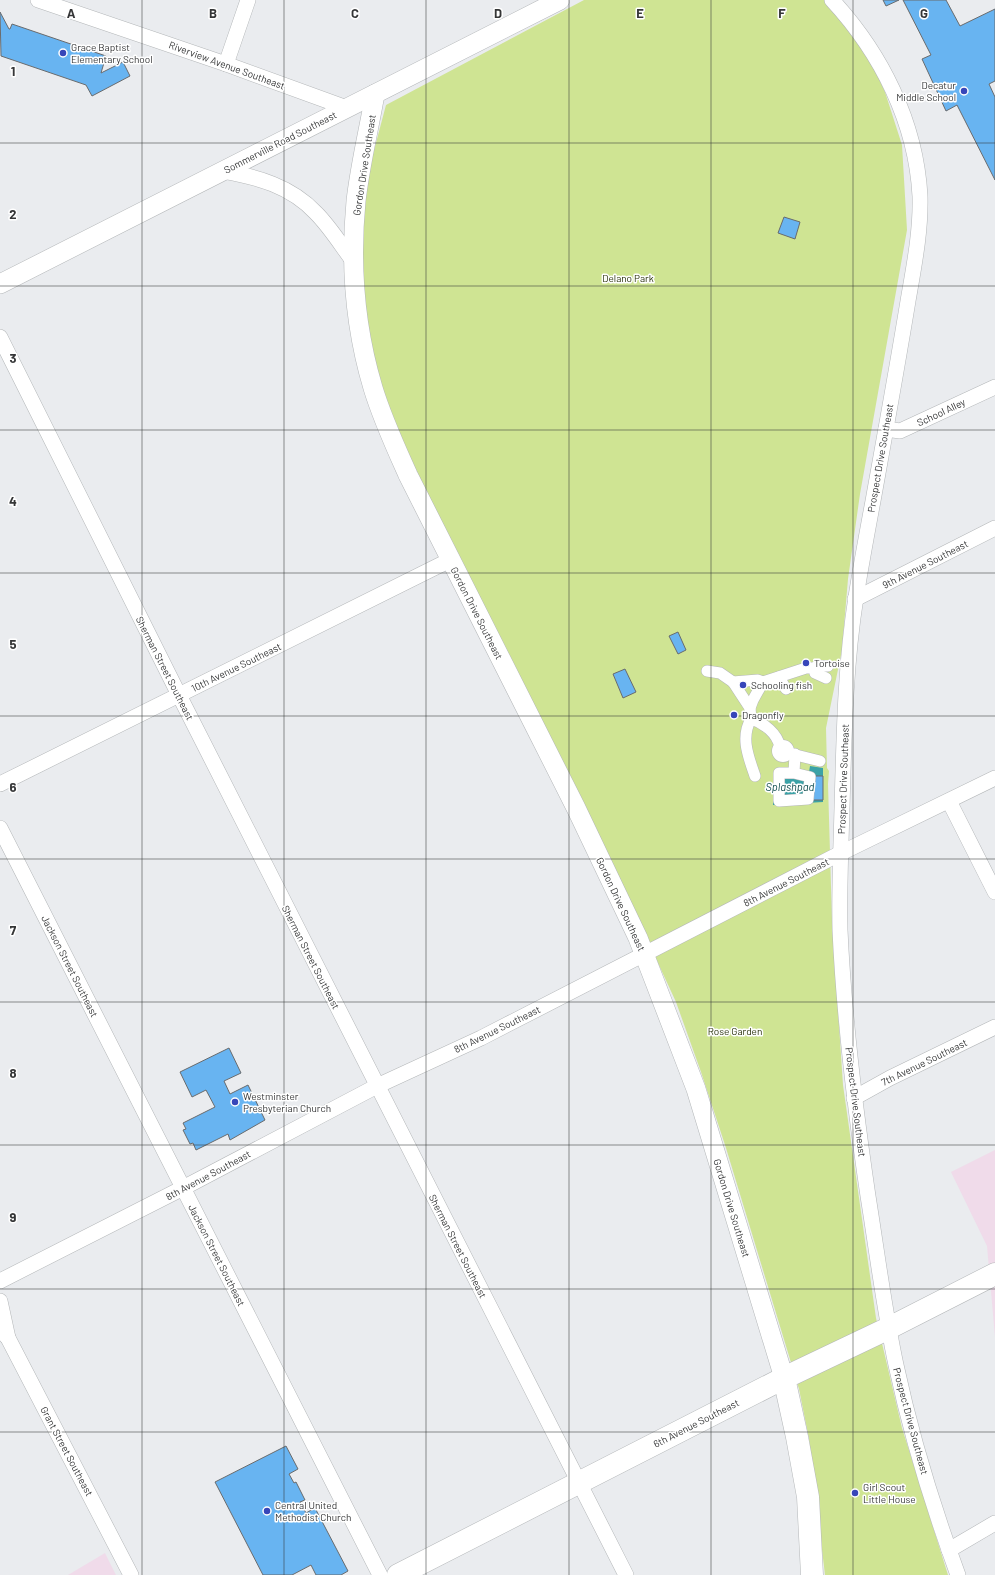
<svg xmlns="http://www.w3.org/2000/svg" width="995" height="1575" font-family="Barlow,sans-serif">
<rect width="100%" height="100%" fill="#eaecef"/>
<g fill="#f0dbea">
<polygon points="995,1150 995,1337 987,1246 951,1172"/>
<polygon points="105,1553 116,1575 68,1575"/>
</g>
<polygon fill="#cfe493" points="584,0 825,0 861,38 885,92 902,145 907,230 860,494 848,579 842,650 826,728 827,768 829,771 828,784 832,921 843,1085 876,1318 902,1428 948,1575 825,1575 809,1439 799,1389 726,1148 701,1072 676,1002 652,950 393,426 364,323 360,248 364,188 386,105"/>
<polygon fill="#3ba2a7" points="810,766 823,768 823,802 773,805 774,773 809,772"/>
<g fill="#68b4f1" stroke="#696b6d">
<polygon points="883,0 899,0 886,6"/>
<polygon points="903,0 946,0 960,26 995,9 995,81 989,84 995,97 995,180 957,105 946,111 922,59 931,55"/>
<polygon points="0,12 9,29 10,29 12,24 106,56 101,73 123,62 130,76 92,96 86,85 1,56"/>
<polygon points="784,217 800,222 795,239 778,233"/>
<polygon points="678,632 686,650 678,654 669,636"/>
<polygon points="625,669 636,692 623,698 613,674"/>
<polygon points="813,776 823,776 823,800 812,800"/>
<polygon points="229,1048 241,1073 224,1081 230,1094 248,1085 265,1120 230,1140 228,1134 196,1150 193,1143 190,1144 183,1130 186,1129 183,1123 215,1107 206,1090 192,1097 180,1072"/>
<polygon points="286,1446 298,1469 289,1474 294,1483 296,1482 305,1500 300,1502 306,1513 315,1508 348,1571 341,1575 316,1575 311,1565 292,1575 263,1575 215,1482"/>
</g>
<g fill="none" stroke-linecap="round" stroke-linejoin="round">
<defs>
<g id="pedestrian">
<polyline points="815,668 817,666 828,666"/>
<polyline points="707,671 720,673 733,682 758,680 763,682"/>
<polyline points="779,677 786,689"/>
<polyline points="733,682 750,708"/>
<path d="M751,719C740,738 749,758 755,776"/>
<circle cx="783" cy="751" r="5.5"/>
<path d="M780,747C777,733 764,723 751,719L750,708L753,700L763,682L806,668H815V673L826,678"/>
<polyline points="788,753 820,761"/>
<polyline points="794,773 779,773 779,801 808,799 810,777 794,773 795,754"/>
</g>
<g id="minor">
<polyline points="38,0 226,64 347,108"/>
<path d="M832,0C881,53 916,122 920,196C921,231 914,266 908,301C897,368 885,434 873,501C867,533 861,565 856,597C845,666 844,737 842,808C841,848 839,889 840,930C844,1019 855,1108 868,1196C877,1252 884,1309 896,1365C911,1435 933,1507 958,1575"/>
<polyline points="226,64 248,0"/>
<path d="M223,171C257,177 291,186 316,213C330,227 341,245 353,261"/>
<polyline points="0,337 179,695 626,1575"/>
<polyline points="886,429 900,431 995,387"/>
<polyline points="855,599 995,528"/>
<polyline points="0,784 450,560"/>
<polyline points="949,801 995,892"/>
<polyline points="0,828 380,1575"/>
<polyline points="854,1098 890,1078 995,1027"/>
<polyline points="0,1281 183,1188 377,1086 481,1038 841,853 995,778"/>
<polyline points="0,1301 8,1338"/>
<polyline points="0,1330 8,1338 131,1575"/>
<polyline points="949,1550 995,1523"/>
</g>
<g id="tertiary">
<path d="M375,94C369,129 360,165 356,201C350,264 355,328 373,388C382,418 395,446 408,475L576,808L638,938L696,1089L784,1378"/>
<polyline points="0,284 560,0"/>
</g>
<g id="primary">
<polyline points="784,1378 797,1437 808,1497 812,1575"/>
<polyline points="398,1575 784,1378 889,1328 995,1274"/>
</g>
</defs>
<use href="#pedestrian" stroke="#b4b7b9" stroke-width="12"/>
<use href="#minor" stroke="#b4b7b9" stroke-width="16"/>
<use href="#tertiary" stroke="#b4b7b9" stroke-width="20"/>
<use href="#primary" stroke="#b4b7b9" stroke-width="23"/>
<use href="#pedestrian" stroke="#fff" stroke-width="11"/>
<use href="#minor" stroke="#fff" stroke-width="15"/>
<use href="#tertiary" stroke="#fff" stroke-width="19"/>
<use href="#primary" stroke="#fff" stroke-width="22"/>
</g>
<path fill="none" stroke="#353637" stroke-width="1" stroke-opacity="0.55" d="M142,0V1575M284,0V1575M426,0V1575M569,0V1575M711,0V1575M853,0V1575M0,143H995M0,286H995M0,430H995M0,573H995M0,716H995M0,859H995M0,1002H995M0,1145H995M0,1289H995M0,1432H995"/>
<g fill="#3746b9" stroke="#fff" stroke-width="1.5">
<circle cx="63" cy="53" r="4"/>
<circle cx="964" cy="91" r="4"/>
<circle cx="806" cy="663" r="4"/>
<circle cx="743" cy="685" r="4"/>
<circle cx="734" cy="715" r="4"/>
<circle cx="235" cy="1102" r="4"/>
<circle cx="855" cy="1493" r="4"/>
<circle cx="267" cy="1511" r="4"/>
</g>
<g text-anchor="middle" stroke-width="3" stroke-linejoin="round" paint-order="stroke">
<g font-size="10" fill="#353637" stroke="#fff" text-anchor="start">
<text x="71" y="51">Grace Baptist<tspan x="71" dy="12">Elementary School</tspan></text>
<text x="956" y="89" text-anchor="end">Decatur<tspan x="956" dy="12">Middle School</tspan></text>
<text x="814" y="667">Tortoise</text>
<text x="751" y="689">Schooling fish</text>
<text x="742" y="719">Dragonfly</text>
<text x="243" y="1100">Westminster<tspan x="243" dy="12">Presbyterian Church</tspan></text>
<text x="863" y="1491">Girl Scout<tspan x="863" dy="12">Little House</tspan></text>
<text x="275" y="1509">Central United<tspan x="275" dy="12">Methodist Church</tspan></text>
</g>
<g font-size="10" fill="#353637" stroke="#fff">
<text transform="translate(227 65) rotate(20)" y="4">Riverview Avenue Southeast</text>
<text transform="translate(280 142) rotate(-27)" y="4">Sommerville Road Southeast</text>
<text transform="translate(364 165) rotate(-81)" y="4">Gordon Drive Southeast</text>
<text transform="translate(941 412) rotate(-25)" y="4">School Alley</text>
<text transform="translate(880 458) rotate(-80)" y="4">Prospect Drive Southeast</text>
<text transform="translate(925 564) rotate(-27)" y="4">9th Avenue Southeast</text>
<text transform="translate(477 613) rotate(63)" y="4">Gordon Drive Southeast</text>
<text transform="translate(236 667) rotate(-26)" y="4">10th Avenue Southeast</text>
<text transform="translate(165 668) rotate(63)" y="4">Sherman Street Southeast</text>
<text transform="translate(843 779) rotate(-88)" y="4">Prospect Drive Southeast</text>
<text transform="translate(786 882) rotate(-27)" y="4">8th Avenue Southeast</text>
<text transform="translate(621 904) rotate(65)" y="4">Gordon Drive Southeast</text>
<text transform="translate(311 957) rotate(63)" y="4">Sherman Street Southeast</text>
<text transform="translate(70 966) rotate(63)" y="4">Jackson Street Southeast</text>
<text transform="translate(497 1029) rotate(-26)" y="4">8th Avenue Southeast</text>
<text transform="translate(924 1062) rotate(-26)" y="4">7th Avenue Southeast</text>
<text transform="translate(856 1102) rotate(83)" y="4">Prospect Drive Southeast</text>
<text transform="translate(208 1175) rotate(-28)" y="4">8th Avenue Southeast</text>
<text transform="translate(732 1208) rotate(73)" y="4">Gordon Drive Southeast</text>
<text transform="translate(458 1246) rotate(63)" y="4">Sherman Street Southeast</text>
<text transform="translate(217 1255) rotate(63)" y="4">Jackson Street Southeast</text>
<text transform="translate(911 1421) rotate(75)" y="4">Prospect Drive Southeast</text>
<text transform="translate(696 1423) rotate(-27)" y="4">6th Avenue Southeast</text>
<text transform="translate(67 1451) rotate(62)" y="4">Grant Street Southeast</text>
</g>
<g font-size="10" fill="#2a320c" stroke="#fff">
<text x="628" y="282">Delano Park</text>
<text x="735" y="1035">Rose Garden</text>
</g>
<g font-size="11" font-style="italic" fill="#0e4b4d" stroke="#fff">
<text x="790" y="791">Splashpad</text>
</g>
</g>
<g font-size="13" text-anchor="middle" font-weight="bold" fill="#353637" stroke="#fff" stroke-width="3" stroke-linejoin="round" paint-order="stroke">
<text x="71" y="18">A</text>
<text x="213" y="18">B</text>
<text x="355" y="18">C</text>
<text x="498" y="18">D</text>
<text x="640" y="18">E</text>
<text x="782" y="18">F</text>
<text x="924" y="18">G</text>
<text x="13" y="76">1</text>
<text x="13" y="219">2</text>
<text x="13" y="363">3</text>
<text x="13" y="506">4</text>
<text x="13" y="649">5</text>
<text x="13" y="792">6</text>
<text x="13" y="935">7</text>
<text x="13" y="1078">8</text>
<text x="13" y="1222">9</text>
</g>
</svg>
